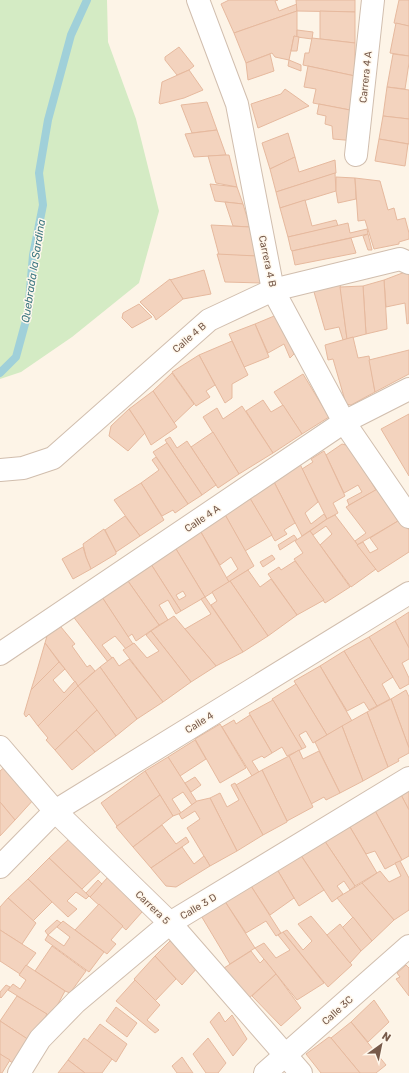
<svg xmlns="http://www.w3.org/2000/svg" width="409" height="1073" font-family="Rubik,sans-serif">
<rect width="100%" height="100%" fill="#fdf4e7"/>
<polygon fill="#d4ebc4" points="0,0 107,0 108,42 136,119 159,211 139,283 72,337 21,372 0,379"/>
<g fill="none" stroke-linecap="round" stroke-linejoin="round">
<polyline stroke="#a0d0d9" stroke-width="8" points="0,373 16,357 28,313 33,255 43,205 39,173 48,120 71,35 87,0"/>
</g>
<g fill="#f3d3be" stroke="#e6b99e" fill-rule="evenodd">
<polygon points="229,0 278,0 275,1 279,11 297,4 297,11 234,33 221,4"/>
<polygon points="296,0 355,0 355,12 297,11"/>
<polygon points="399,0 409,0 409,26 394,23"/>
<polygon points="297,11 297,37 294,36 289,60 275,57 272,53 246,63 234,33"/>
<polygon points="320,11 355,12 355,43 320,39"/>
<polygon points="396,23 409,26 409,56 390,53"/>
<polygon points="297,30 313,32 312,39 297,37"/>
<polygon points="294,36 299,37 297,51 291,51"/>
<polygon points="312,38 355,43 355,76 303,65 305,53 309,53"/>
<polygon points="179,47 194,66 189,70 177,75 165,60 165,57"/>
<polygon points="270,54 274,71 248,80 246,63"/>
<polygon points="393,54 409,56 409,63 405,89 387,87"/>
<polygon points="289,60 301,65 301,71 288,66"/>
<polygon points="308,66 355,76 350,110 313,103 316,89 304,87"/>
<polygon points="189,70 203,90 184,98 160,104 159,103 162,82"/>
<polygon points="387,87 409,90 409,119 383,116"/>
<polygon points="285,89 309,106 258,128 251,104 281,94"/>
<polygon points="207,102 217,130 192,133 181,105"/>
<polygon points="319,104 350,110 356,141 333,139 332,126 325,124 326,116 317,114"/>
<polygon points="383,116 409,119 409,144 379,139"/>
<polygon points="217,130 226,155 194,157 185,134"/>
<polygon points="288,133 295,157 270,169 262,143"/>
<polygon points="379,139 408,144 405,166 375,161"/>
<polygon points="226,155 229,155 237,187 216,183 208,156"/>
<polygon points="295,157 299,172 335,160 336,173 276,192 270,169"/>
<polygon points="335,173 336,191 280,208 276,192"/>
<polygon points="336,177 355,178 356,199 338,203 336,191"/>
<polygon points="355,178 380,181 388,210 394,208 397,220 405,218 409,233 409,239 399,242 399,244 374,249 365,220 358,221"/>
<polygon points="210,184 237,187 243,204 215,201"/>
<polygon points="305,200 312,226 336,220 338,226 288,237 280,208"/>
<polygon points="225,202 243,204 250,227 233,226"/>
<polygon points="348,223 350,233 367,229 368,234 292,251 291,250 288,237"/>
<polygon points="211,225 250,227 257,256 219,255"/>
<polygon points="368,234 372,250 368,250 363,236"/>
<polygon points="351,238 356,253 295,265 292,251"/>
<polygon points="217,254 257,256 262,283 225,282"/>
<polygon points="204,270 211,294 183,299 170,280"/>
<polygon points="405,272 409,273 409,323 407,324 405,303 386,307 384,280"/>
<polygon points="170,279 183,299 156,320 154,316 140,302"/>
<polygon points="384,280 387,329 366,334 363,286"/>
<polygon points="340,284 347,339 343,340 339,327 325,330 312,285"/>
<polygon points="363,286 366,334 347,339 340,287"/>
<polygon points="139,304 152,317 132,328 122,318 123,313"/>
<polygon points="279,314 294,354 290,358 284,344 268,353 255,324"/>
<polygon points="255,324 269,357 244,367 229,334"/>
<polygon points="353,337 358,358 369,356 375,392 351,405 346,404 333,359 328,360 325,345"/>
<polygon points="232,341 248,375 232,384 232,398 225,403 199,355"/>
<polygon points="409,350 409,374 375,392 369,360"/>
<polygon points="199,355 215,385 206,391 210,397 196,406 172,372"/>
<polygon points="172,373 194,404 174,423 153,391"/>
<polygon points="303,374 329,417 302,434 274,392"/>
<polygon points="153,391 177,427 151,445 143,430 129,409"/>
<polygon points="263,400 271,412 283,405 302,434 273,453 246,411"/>
<polygon points="242,406 273,453 239,474 203,417 217,408 223,419"/>
<polygon points="129,409 145,433 128,451 109,436 111,426"/>
<polygon points="409,414 409,476 381,429"/>
<polygon points="213,432 239,474 218,488 191,447"/>
<polygon points="170,437 177,448 187,441 216,485 202,495 165,440"/>
<polygon points="167,443 202,495 188,504 153,452"/>
<polygon points="342,444 350,446 376,490 349,505 347,500 362,492 358,485 344,493 326,455"/>
<polygon points="324,451 345,496 333,503 338,513 327,519 302,469 313,462 311,459"/>
<polygon points="156,457 188,504 175,513 173,510 162,516 141,483 159,470 152,460"/>
<polygon points="300,464 318,502 305,513 311,524 324,514 327,519 302,536 273,480"/>
<polygon points="273,480 295,523 284,530 287,534 275,541 248,495"/>
<polygon points="141,483 164,520 140,536 114,500"/>
<polygon points="379,488 398,521 357,545 355,541 366,533 346,507"/>
<polygon points="248,495 272,535 245,551 223,511"/>
<polygon points="223,511 254,566 229,582 226,578 238,569 231,557 220,565 198,527"/>
<polygon points="335,515 376,569 351,587 320,545 332,534 326,526 313,535 310,531 327,519"/>
<polygon points="125,516 140,536 116,552 105,530"/>
<polygon points="403,520 409,530 409,552 378,572 357,545 363,542 370,553 378,549 370,538 398,521"/>
<polygon points="198,527 229,582 205,597 173,544"/>
<polygon points="104,529 116,552 116,554 91,569 86,557 83,544"/>
<polygon points="310,531 350,587 325,603 294,559 303,553 295,541"/>
<polygon points="294,535 297,539 280,550 278,545"/>
<path d="M173,544L205,597L181,611L147,558ZM183,591L186,596L179,600L176,595Z"/>
<polygon points="83,547 86,557 91,569 73,579 62,559"/>
<polygon points="272,555 275,559 263,567 260,562"/>
<polygon points="147,558 181,611 176,614 168,600 159,605 168,620 159,625 123,574"/>
<polygon points="295,561 324,600 297,615 268,574 279,567 281,570"/>
<polygon points="248,570 260,587 271,579 297,615 268,636 230,581"/>
<polygon points="123,574 159,625 136,641 132,634 128,637 98,591"/>
<polygon points="230,581 268,636 243,652 211,605 217,601 212,592"/>
<polygon points="100,594 133,644 126,649 115,636 102,645 112,658 108,662 72,615"/>
<polygon points="205,597 243,652 216,666 185,629 211,614 201,599"/>
<polygon points="409,612 409,648 395,621"/>
<polygon points="174,616 216,666 191,682 151,631"/>
<polygon points="56,621 75,644 72,646 87,667 90,665 95,671 78,686 45,643 50,625"/>
<polygon points="395,621 409,648 409,659 402,663 409,678 409,684 400,689 369,637"/>
<polygon points="151,631 191,682 163,702 123,650 134,643 147,658 159,651 146,635"/>
<polygon points="369,637 393,677 382,684 390,699 377,706 344,651"/>
<polygon points="45,643 59,662 31,690 36,674"/>
<polygon points="344,651 377,706 369,710 364,702 347,711 320,666"/>
<polygon points="113,657 119,666 129,659 163,702 137,719 100,667"/>
<polygon points="59,662 65,669 53,680 64,693 75,681 78,686 38,726 29,714 26,717 24,714 31,690"/>
<polygon points="320,666 352,721 327,735 294,681"/>
<polygon points="100,667 137,719 116,736 78,686"/>
<polygon points="296,684 327,735 313,743 306,731 299,735 306,747 302,749 272,699"/>
<polygon points="78,686 97,710 55,750 46,740 48,738 38,726"/>
<polygon points="406,690 409,697 409,748 391,699"/>
<polygon points="391,699 409,748 409,753 398,759 399,761 388,767 367,712"/>
<polygon points="273,700 302,749 287,756 282,747 272,753 249,713"/>
<polygon points="97,710 116,736 95,752 76,730"/>
<polygon points="367,712 388,767 363,781 342,726"/>
<polygon points="250,715 272,753 264,758 262,756 252,761 259,772 252,776 222,727 234,720 236,724"/>
<polygon points="220,724 246,768 220,783 195,739"/>
<polygon points="342,726 363,781 340,793 315,742"/>
<polygon points="76,730 95,752 72,770 55,750"/>
<polygon points="195,740 206,759 180,776 168,757"/>
<polygon points="299,750 303,759 319,751 340,793 326,800 324,797 311,804 289,756"/>
<polygon points="289,756 313,807 287,821 262,770"/>
<polygon points="168,757 197,802 192,805 183,792 172,799 181,813 173,816 145,771"/>
<polygon points="8,764 35,798 15,820 0,802 0,771"/>
<polygon points="262,770 287,821 287,822 263,835 236,785"/>
<polygon points="145,771 160,795 117,826 101,803"/>
<polygon points="195,777 201,785 191,792 185,783"/>
<polygon points="235,783 263,835 237,851 210,798 220,793 227,807 239,800 231,785"/>
<polygon points="409,788 409,810 400,793"/>
<polygon points="400,793 409,810 409,856 402,860 373,807"/>
<polygon points="160,795 173,816 133,847 116,827"/>
<polygon points="210,798 237,851 210,866 187,828 200,819 195,811 182,819 179,814 197,801"/>
<polygon points="0,802 15,820 0,836"/>
<polygon points="373,807 402,860 385,869 375,851 366,854 347,822"/>
<polygon points="347,822 377,873 355,886 322,837"/>
<polygon points="162,825 176,844 186,837 189,842 151,868 133,847"/>
<polygon points="322,837 355,886 350,890 344,881 337,886 343,894 332,902 298,851"/>
<polygon points="70,838 103,869 82,889 49,858"/>
<polygon points="182,847 194,864 204,856 210,866 176,887 166,886 151,868"/>
<polygon points="298,851 324,890 299,906 275,866"/>
<polygon points="49,858 89,896 86,899 76,892 67,901 77,909 68,917 28,879"/>
<polygon points="400,861 409,878 409,910 394,920 362,883 380,871 389,882 401,876 395,863"/>
<polygon points="275,866 294,898 270,915 249,883"/>
<polygon points="108,877 142,912 126,930 90,897"/>
<polygon points="28,879 52,902 33,921 8,898"/>
<polygon points="98,880 102,884 90,897 86,893"/>
<polygon points="249,883 281,933 276,936 266,921 246,933 224,900"/>
<polygon points="362,883 394,920 372,941 337,898"/>
<polygon points="8,898 36,923 22,944 0,930 0,907"/>
<polygon points="224,900 255,948 230,964 200,914"/>
<polygon points="99,904 123,926 111,940 116,944 107,954 75,930"/>
<polygon points="311,916 352,965 328,987 283,932 287,930 303,950 312,941 298,924"/>
<polygon points="353,917 372,941 361,951 342,928"/>
<polygon points="57,920 61,923 48,935 45,931"/>
<polygon points="63,921 104,952 89,972 45,940 48,935 64,946 70,937 57,927"/>
<polygon points="340,924 361,951 350,963 327,935"/>
<polygon points="0,930 36,953 20,974 0,961"/>
<polygon points="283,932 324,983 297,1000 255,948 264,943 276,958 290,950 278,935"/>
<polygon points="170,941 198,967 182,985 155,956"/>
<polygon points="52,946 86,971 70,993 65,991 35,971"/>
<polygon points="251,951 260,963 264,959 276,974 249,998 224,968"/>
<polygon points="155,956 176,979 155,1001 134,979"/>
<polygon points="26,965 65,991 51,1017 8,990 13,984 20,989 26,980 19,975"/>
<polygon points="406,965 409,968 409,996 396,979 400,977 397,973"/>
<polygon points="276,974 301,1008 281,1026 252,996"/>
<polygon points="135,980 160,1005 147,1020 159,1030 155,1033 116,1001"/>
<polygon points="6,985 10,987 1,998 0,997 0,992"/>
<polygon points="17,996 47,1014 33,1041 29,1040 0,1021"/>
<polygon points="374,1000 389,1022 368,1042 351,1022"/>
<polygon points="116,1007 137,1023 127,1037 106,1021"/>
<polygon points="219,1012 225,1022 232,1015 247,1039 233,1056 210,1022"/>
<polygon points="0,1021 29,1040 14,1064 0,1054"/>
<polygon points="351,1022 386,1065 376,1073 360,1073 331,1038"/>
<polygon points="100,1024 127,1044 116,1062 87,1041"/>
<polygon points="329,1037 331,1038 360,1073 321,1073 306,1054"/>
<polygon points="84,1038 112,1059 102,1073 85,1073 68,1060"/>
<polygon points="208,1038 226,1063 218,1073 206,1073 193,1054"/>
<polygon points="0,1054 10,1060 2,1073 0,1073"/>
<polygon points="182,1057 193,1073 177,1073 172,1066"/>
<polygon points="68,1060 85,1073 58,1073"/>
</g>
<g fill="none" stroke-linecap="round" stroke-linejoin="round">
<defs>
<g id="minor">
<polyline points="198,0 237,104 273,290 344,422 409,517"/>
<polyline points="356,155 373,0"/>
<polyline points="0,470 23,468 53,458 209,320 273,290 400,259 409,263"/>
<polyline points="0,654 344,422 409,389"/>
<polyline points="0,747 55,811 170,923 301,1073"/>
<polyline points="0,867 55,811 409,593"/>
<polyline points="19,1073 40,1039 76,1002 170,923 409,778"/>
<polyline points="265,1073 409,946"/>
</g>
</defs>
<use href="#minor" stroke="#d1beae" stroke-width="24"/>
<use href="#minor" stroke="#fff" stroke-width="22"/>
</g>
<g text-anchor="middle" stroke-width="3" stroke-linejoin="round" paint-order="stroke">
<g font-size="10" fill="#775a4a" stroke="#fff8ed">
<text transform="translate(365 77) rotate(-84)" y="4">Carrera 4 A</text>
<text transform="translate(268 261) rotate(78)" y="4">Carrera 4 B</text>
<text transform="translate(189 337) rotate(-41)" y="4">Calle 4 B</text>
<text transform="translate(202 518) rotate(-34)" y="4">Calle 4 A</text>
<text transform="translate(199 722) rotate(-32)" y="4">Calle 4</text>
<text transform="translate(198 906) rotate(-31)" y="4">Calle 3 D</text>
<text transform="translate(153 907) rotate(44)" y="4">Carrera 5</text>
<text transform="translate(337 1010) rotate(-42)" y="4">Calle 3C</text>
</g>
<g font-size="11" font-style="italic" fill="#407983" stroke="#fff8ed">
<text transform="translate(33 271) rotate(-81)" y="4">Quebrada la Sardina</text>
</g>
</g>
<g transform="translate(381 1045) rotate(33)" stroke="#fff8ed" stroke-width="3" paint-order="stroke">
<path d="M0-3L7 15L0 10L-7 15Z" fill="#775a4a"/>
<text y="-6" font-size="11" font-weight="bold" text-anchor="middle" fill="#775a4a">N</text>
</g>
</svg>
